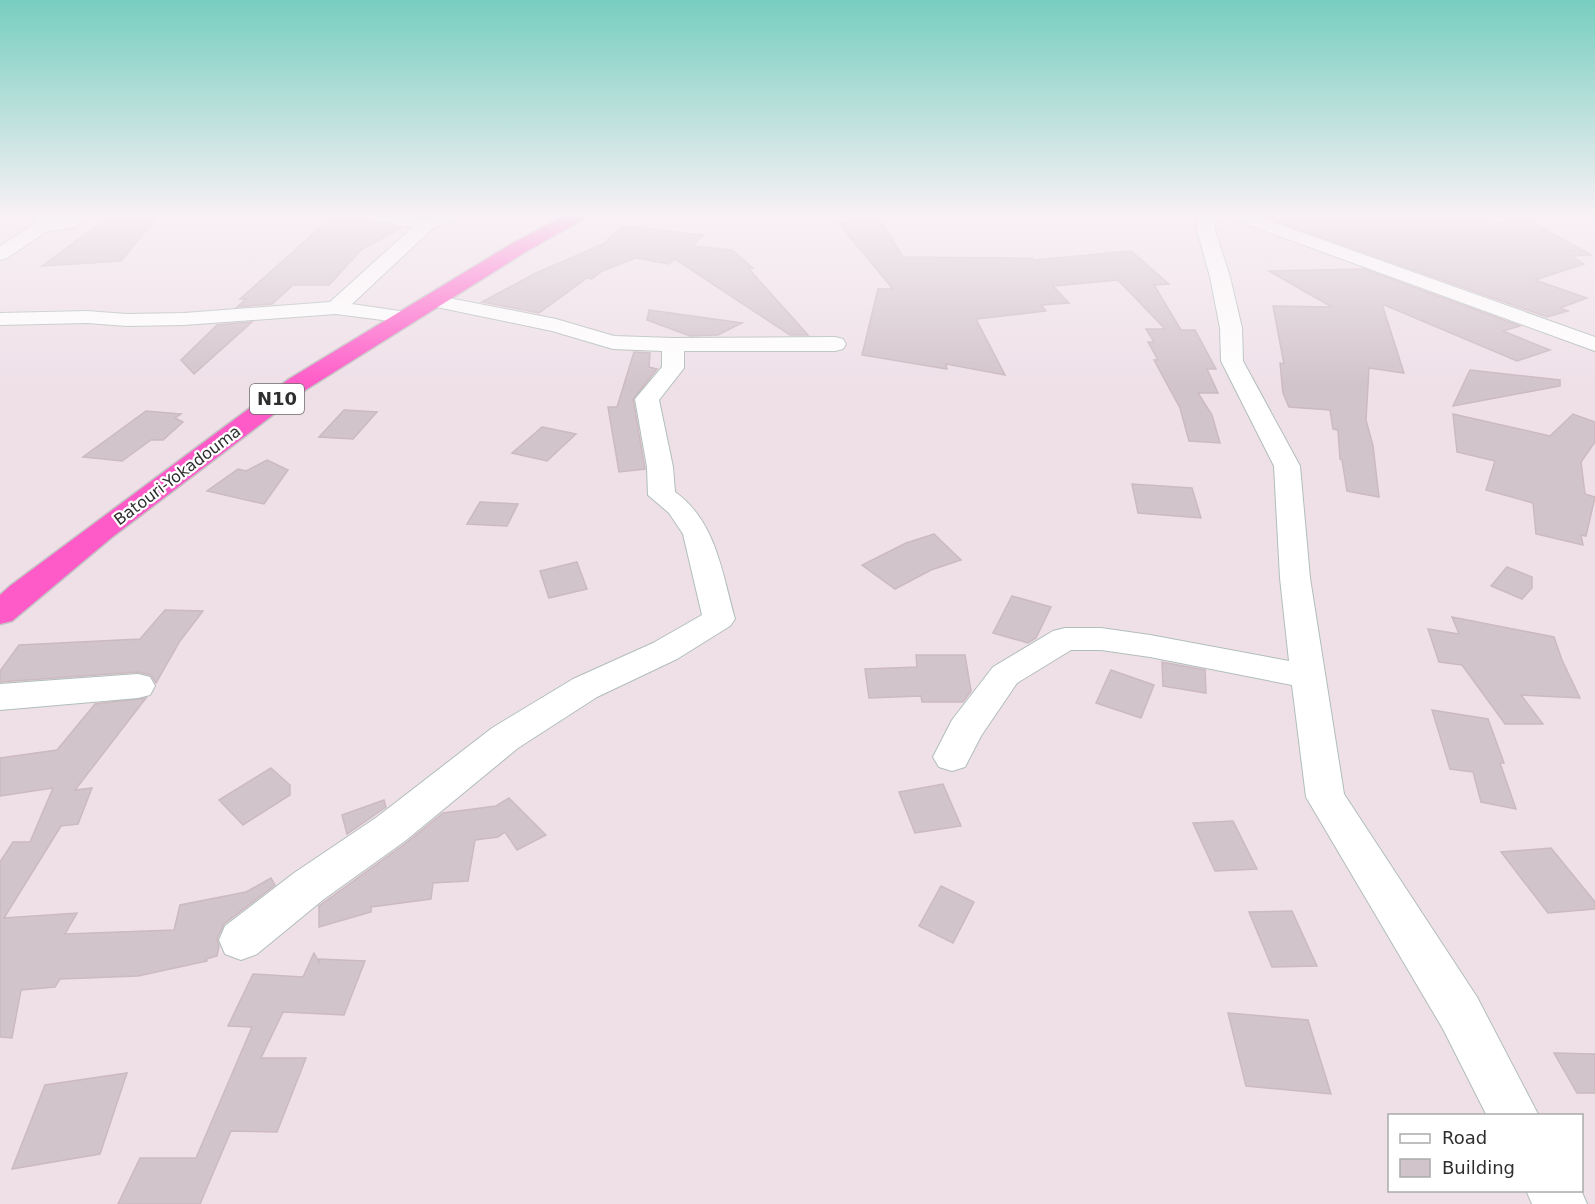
<svg xmlns="http://www.w3.org/2000/svg" width="1595" height="1204" font-family="'DejaVu Sans',sans-serif">
<rect width="100%" height="100%" fill="#efe0e8"/>
<g fill="#d2c4cb" stroke="#ccb9c1" stroke-width="1.5">
<polygon points="110,216 158,216 121,261 42,266"/>
<polygon points="1261,216 1471,216 1492,224 1530,221 1591,255 1571,256 1584,264 1535,280 1587,298 1560,308 1568,311 1547,317"/>
<polygon points="341,217 401,228 362,249 329,285 293,285 272,304 237,307 246,299 240,299 321,227"/>
<polygon points="881,221 903,257 1032,258 1034,260 1131,251 1169,284 1154,285 1181,330 1195,330 1216,369 1207,369 1218,393 1198,393 1212,415 1220,443 1189,441 1180,408 1154,360 1158,360 1148,342 1154,342 1146,329 1165,329 1118,280 1053,286 1069,303 1041,305 1046,311 976,319 1005,375 946,364 947,369 862,355 878,289 893,289 838,223"/>
<polygon points="623,226 703,235 692,246 732,250 753,268 749,269 808,335 790,335 675,259 669,264 636,258 602,271 592,279 587,278 539,313 482,302 536,273 603,244"/>
<polygon points="1364,269 1520,326 1503,331 1550,350 1517,361 1382,304 1404,373 1369,368 1366,420 1373,446 1379,497 1347,491 1342,460 1340,459 1338,430 1333,429 1330,410 1289,407 1283,393 1280,363 1284,364 1273,306 1332,307 1269,271"/>
<polygon points="649,310 742,323 718,335 690,336 647,320"/>
<polygon points="252,322 194,374 181,360 217,325"/>
<polygon points="634,352 650,353 649,367 657,369 633,399 645,469 619,472 608,407 617,407"/>
<polygon points="1470,370 1560,380 1560,386 1453,406"/>
<polygon points="344,410 377,412 353,439 319,437"/>
<polygon points="146,411 181,414 175,418 183,422 163,440 151,440 122,461 83,457"/>
<polygon points="1453,414 1550,436 1573,414 1595,422 1595,442 1581,462 1585,494 1595,497 1586,536 1581,535 1583,545 1536,534 1533,503 1486,490 1495,461 1457,452"/>
<polygon points="542,427 576,434 547,461 512,453"/>
<polygon points="267,460 288,470 264,504 207,491 238,469 246,471"/>
<polygon points="1132,484 1192,488 1201,518 1138,513"/>
<polygon points="480,502 518,504 507,526 467,524"/>
<polygon points="934,534 961,560 931,570 895,589 862,565 906,543"/>
<polygon points="577,562 587,589 549,598 540,571"/>
<polygon points="1507,567 1532,577 1532,588 1522,599 1491,586"/>
<polygon points="1012,596 1051,607 1036,638 1028,643 993,633"/>
<polygon points="165,610 203,611 180,641 156,683 151,675 138,672 0,682 0,671 19,645 140,639"/>
<polygon points="1452,617 1554,637 1562,660 1580,698 1521,695 1543,724 1505,724 1462,665 1439,662 1428,629 1459,634"/>
<polygon points="916,655 965,655 971,691 963,702 922,702 921,696 869,698 865,669 917,667"/>
<polygon points="1162,662 1205,670 1206,693 1163,686"/>
<polygon points="1111,670 1154,685 1141,718 1096,703"/>
<polygon points="146,698 75,790 92,788 78,824 61,826 4,918 77,913 65,934 174,930 180,905 246,892 271,878 275,885 224,924 217,939 219,946 217,956 206,959 207,961 138,976 60,979 55,987 21,990 12,1038 0,1037 0,862 13,842 30,842 53,788 0,796 0,758 57,750 95,704"/>
<polygon points="1432,710 1488,719 1504,763 1500,763 1516,809 1481,802 1473,772 1450,769"/>
<polygon points="271,768 290,785 290,795 243,825 219,800"/>
<polygon points="943,784 961,826 915,833 899,792"/>
<polygon points="509,798 546,835 517,850 505,832 498,837 475,840 468,881 433,883 431,899 371,907 371,912 319,927 319,906 406,843 443,813 496,806"/>
<polygon points="384,800 386,807 347,834 342,815"/>
<polygon points="1233,821 1257,869 1215,871 1193,823"/>
<polygon points="1551,848 1595,902 1595,909 1548,913 1501,852"/>
<polygon points="941,886 974,902 953,943 919,926"/>
<polygon points="1292,911 1317,966 1272,967 1249,912"/>
<polygon points="314,953 319,962 319,959 365,961 344,1015 283,1012 261,1058 306,1058 277,1132 231,1131 200,1204 118,1204 140,1158 196,1158 252,1027 228,1026 253,974 303,977"/>
<polygon points="1228,1013 1308,1020 1331,1094 1246,1086"/>
<polygon points="1554,1053 1595,1054 1595,1093 1577,1093"/>
<polygon points="127,1073 100,1154 12,1169 45,1085"/>
</g>
<g fill="none" stroke-linecap="round" stroke-linejoin="round">
<defs>
<g id="street">
<polygon points="36,216 53,216 52,221 71,216 93,216 75,227 46,232 7,258 0,260 0,246 33,225"/>
<polygon points="364,216 405,216 426,219 436,216 461,216 458,220 433,228 352,304 413,313 416,317 413,321 406,323 336,314 184,325 127,326 87,323 0,325 0,313 87,311 127,314 184,313 330,302 413,227 373,221 367,220"/>
<polygon points="1202,216 1225,216 1215,223 1215,230 1230,277 1242,328 1243,361 1300,466 1310,578 1344,794 1477,997 1539,1116 1487,1116 1443,1029 1306,797 1292,685 1150,657 1101,650 1071,650 1017,683 981,736 965,767 952,771 939,767 933,757 952,720 993,667 1053,631 1065,628 1101,628 1150,635 1289,661 1280,578 1274,466 1221,361 1220,328 1210,277 1197,230 1197,220"/>
<polygon points="1232,216 1256,216 1595,337 1595,351 1235,220"/>
<path d="M434,295L556,319L614,336L673,338L835,337L843,339L846,344L843,349L835,351H684V368L659,400L673,467L675,492C716,521 722,573 735,619L730,626L677,659L597,697L518,748L405,841L324,899L257,954L241,960L225,954L219,940L225,926L294,873L377,817L492,728L573,679L653,643L702,615L683,534L669,513L648,495L647,467L635,399L662,367V351L613,349L552,331L427,305L424,301L427,297Z"/>
<polygon points="138,674 150,677 155,686 150,695 138,698 0,710 0,684"/>
<polygon points="1526,1190 1581,1190 1587,1204 1532,1204"/>
</g>
<polygon id="highway" points="564,216 585,216 582,220 527,251 307,389 111,538 12,621 0,624 0,595 10,586 289,379 513,243"/>
</defs>
<use href="#street" stroke="#b0beba" stroke-width="2"/>
<use href="#highway" stroke="#c4c4c4" stroke-width="3"/>
<use href="#street" fill="#fff" fill-rule="evenodd"/>
<use href="#highway" fill="#ff5bc8" fill-rule="evenodd"/>
</g>
<linearGradient id="sky" x2="0" y2="1"><stop stop-color="#77cec0"/><stop offset="0.56" stop-color="#f8f1f5"/><stop offset="1" stop-color="#f8f1f5" stop-opacity="0"/></linearGradient>
<rect width="1595" height="384" fill="url(#sky)"/>
<g text-anchor="middle" stroke-width="4.5" stroke-linejoin="round" paint-order="stroke">
<g font-size="16" fill="#2e2e2e" stroke="#fff">
<text transform="translate(177 475) rotate(-37)" y="6">Batouri-Yokadouma</text>
</g>
<rect fill="#fff" stroke="#6d6d6d" stroke-width="1.5" x="250" y="384" width="54" height="30" rx="4.5"/>
<g font-size="18" font-weight="bold" fill="#2e2e2e">
<text x="277" y="405">N10</text>
</g>
</g>
<rect x="1388" y="1114" width="195" height="78" fill="#ffffff" stroke="#ababab" stroke-width="1.5"/>
<rect x="1400" y="1134" width="30" height="9" fill="#ffffff" stroke="#ababab" stroke-width="1.5"/>
<text x="1442" y="1144" font-size="18" fill="#2e2e2e">Road</text>
<rect x="1400" y="1159" width="30" height="18" fill="#d2c4cb" stroke="#ababab" stroke-width="1.5"/>
<text x="1442" y="1174" font-size="18" fill="#2e2e2e">Building</text>
</svg>
